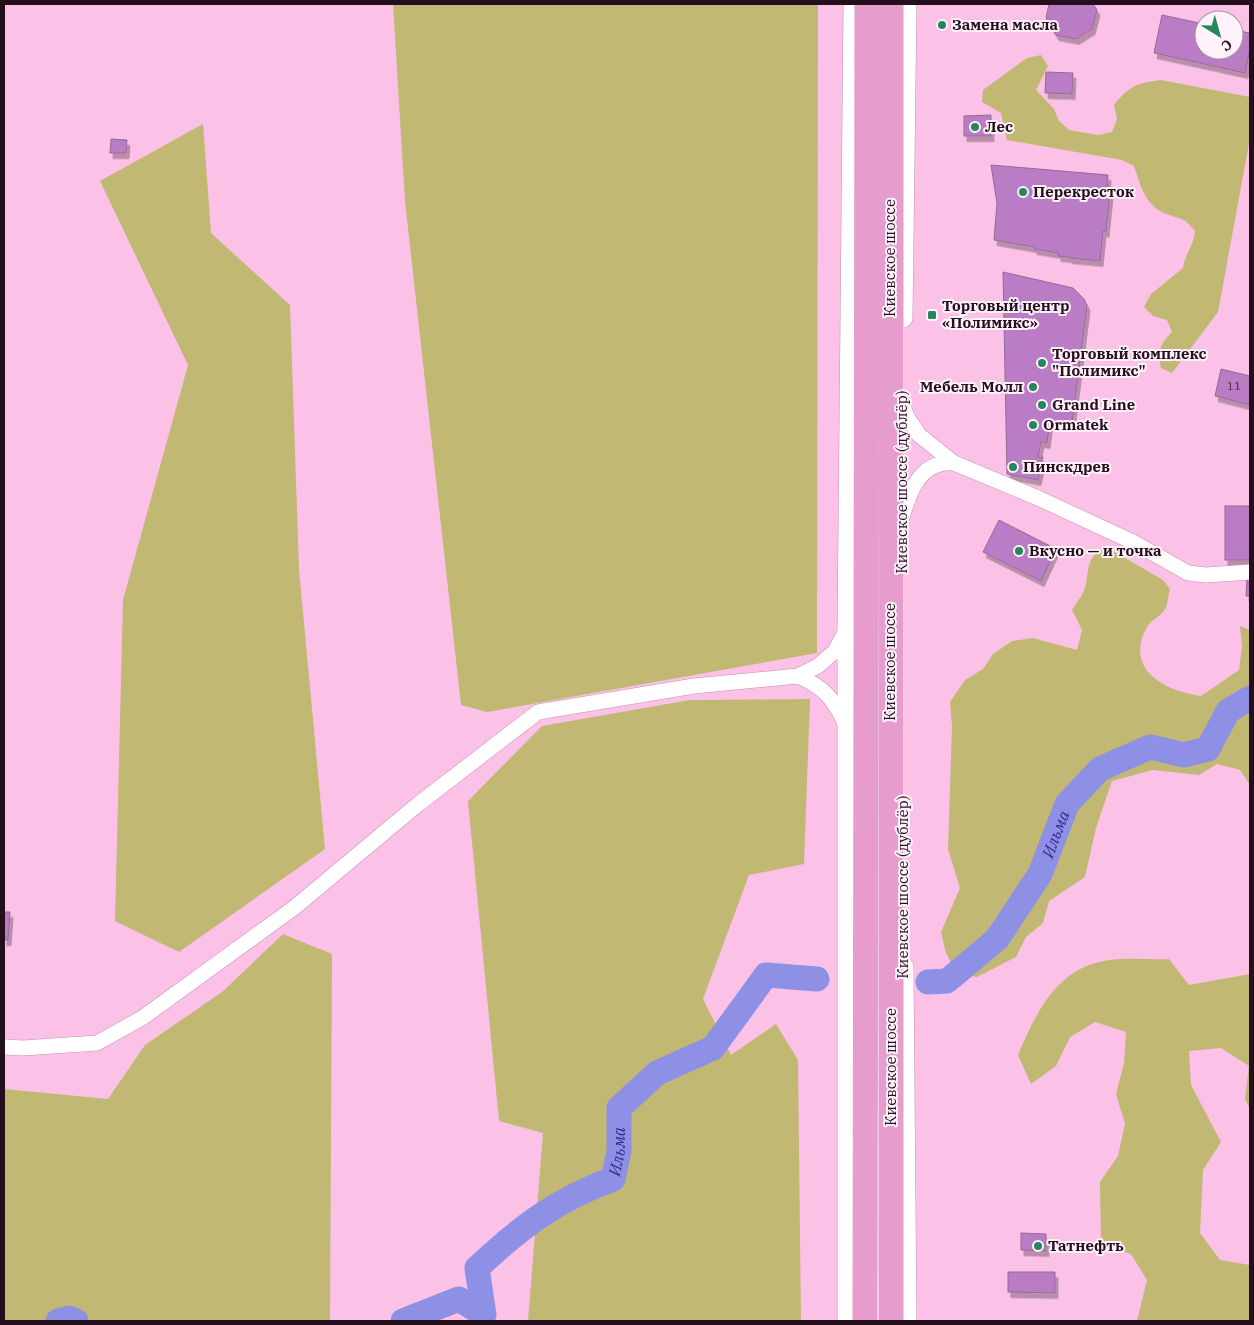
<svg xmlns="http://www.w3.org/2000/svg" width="1254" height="1325" font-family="'IBM Plex Serif',serif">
<defs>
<filter id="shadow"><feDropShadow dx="3" dy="5.5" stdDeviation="0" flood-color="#0004"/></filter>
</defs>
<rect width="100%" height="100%" fill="#fcc1e6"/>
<g fill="#c1b874">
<polygon points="393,4 818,4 817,653 487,712 461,705 405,201"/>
<path d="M1041,55L1048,66L1036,90L1054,109L1059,121L1069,130L1098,135L1112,132L1117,119L1114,105C1129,86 1137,83 1161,80L1250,97V138L1218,312L1172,373L1161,368C1157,351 1160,344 1172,332L1167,320L1153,316L1144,307L1151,294L1183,268C1186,251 1193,248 1195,231C1183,215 1178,220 1162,212C1144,203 1140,183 1134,166L1122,160L1007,140L1001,113L982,102L983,90L1027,58Z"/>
<polygon points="203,124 211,233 290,305 299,569 325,849 179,952 115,921 123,600 188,365 100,181"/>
<path d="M1106,547L1163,580L1170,589C1168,595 1168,606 1164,611C1159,617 1151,620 1147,627C1123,670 1166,691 1201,696L1239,670L1242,647L1240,626L1250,630V785L1240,770L1217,764L1199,775L1153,770L1112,781L1096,828L1085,877L1049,901L1043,923L1026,937L1016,957L977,977L956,973L946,953L941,932L960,888L948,849L952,726L950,702L965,680L983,669L993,654L1012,641L1033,638L1077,650L1082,630L1072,610C1075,604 1080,599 1083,593C1091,577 1082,557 1106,547Z"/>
<polygon points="810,699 804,864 749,875 703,999 731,1055 776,1024 798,1060 801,1321 528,1321 543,1133 499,1121 468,801 542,726 690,700"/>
<polygon points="283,934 332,954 330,1321 4,1321 4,1089 108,1099 145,1045 222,992"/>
<path d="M1169,959L1189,985L1250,974V1109L1245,1099L1249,1066L1221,1048L1189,1051L1191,1085L1221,1142L1203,1170L1200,1233L1220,1260L1250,1265V1321H1137L1147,1280L1131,1254L1101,1245L1100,1182L1118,1156L1125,1124L1116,1094L1124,1063L1126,1032L1095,1022L1070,1037L1056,1066L1031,1084L1018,1055C1035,1015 1056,969 1104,961C1125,957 1148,960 1169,959Z"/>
</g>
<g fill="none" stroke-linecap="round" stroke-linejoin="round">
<g stroke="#8e90e6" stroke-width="25">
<path id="s1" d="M928,982L947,981L997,939L1040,874L1067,804L1100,769L1150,747L1184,755L1208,749L1228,711L1250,698"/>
<polyline points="58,1321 69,1318 76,1321"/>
<path id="s2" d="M403,1321L459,1299L484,1315L477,1268C522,1226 556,1200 613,1179L619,1151V1108L657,1073L713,1048L766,975L817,979"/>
</g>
</g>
<g fill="#bb7cc6" stroke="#916a98" filter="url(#shadow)">
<polygon points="1049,4 1093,4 1097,10 1092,29 1076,39 1056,35 1046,18"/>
<polygon points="1162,15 1204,24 1204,50 1234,50 1234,30 1250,33 1250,49 1245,73 1154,53"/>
<polygon points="1046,72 1073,73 1072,94 1045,93"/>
<polygon points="991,115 991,136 964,136 964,116"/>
<polygon points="111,139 127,140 126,153 110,153"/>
<polygon points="991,165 1108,175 1107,192 1110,192 1106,232 1103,231 1100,261 1069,258 1069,257 1058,256 1058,253 1034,249 1034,247 994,240 997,203"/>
<polygon points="1003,272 1073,288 1084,299 1087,306 1072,423 1050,420 1047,443 1041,442 1038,457 1043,457 1038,480 1007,474"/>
<polygon points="1221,369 1250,376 1250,405 1215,396"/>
<rect x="1225" y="506" width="25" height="54"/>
<polygon points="999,520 1056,549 1041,581 983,552"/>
<polygon points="1247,577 1250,577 1250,596 1246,596"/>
<polygon points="4,912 10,912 8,940 4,940"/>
<polygon points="1021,1233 1046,1234 1046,1251 1021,1250"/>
<polygon points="1008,1272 1055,1272 1055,1293 1008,1292"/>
</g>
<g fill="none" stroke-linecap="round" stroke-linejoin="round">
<defs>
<g id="minor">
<polyline points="902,402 907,417 919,435 954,463 1038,498 1133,542 1188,573 1206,575 1250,572"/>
<path d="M900,524C908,496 918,460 954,463"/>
<path d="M798,676C825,688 833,698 846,725"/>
<polyline points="4,1047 23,1048 97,1043 142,1018 295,907 417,805 538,712 694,686 798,676 818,666 835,651 847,629"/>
</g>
<polyline id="tertiary" points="903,318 907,4"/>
<g id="secondary">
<polyline points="903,967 906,1321"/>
<polyline points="848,1321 848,627 854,4"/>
</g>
<g id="trunk">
<polyline points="865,1321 867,4"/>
<polyline points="891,1321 891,4"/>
</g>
</defs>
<use href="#minor" stroke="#c78fb2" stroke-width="16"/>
<use href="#tertiary" stroke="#c78fb2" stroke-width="20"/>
<use href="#secondary" stroke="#c78fb2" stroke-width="22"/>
<use href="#trunk" stroke="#fff" stroke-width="26"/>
<use href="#minor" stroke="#fff" stroke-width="15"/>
<use href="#tertiary" stroke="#fff" stroke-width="19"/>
<use href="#secondary" stroke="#fff" stroke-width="21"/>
<use href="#trunk" stroke="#e69ccc" stroke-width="25"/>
</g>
<g fill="#25855d" stroke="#fff2fa" stroke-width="2">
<circle cx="942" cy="25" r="5"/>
<circle cx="975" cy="127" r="5"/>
<circle cx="1023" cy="192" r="5"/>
<rect x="927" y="310" width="10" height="10" rx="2.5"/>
<circle cx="1042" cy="363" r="5"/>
<circle cx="1033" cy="387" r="5"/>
<circle cx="1042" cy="405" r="5"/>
<circle cx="1033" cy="425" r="5"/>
<circle cx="1013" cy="467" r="5"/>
<circle cx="1019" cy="551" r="5"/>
<circle cx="1038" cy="1246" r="5"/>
</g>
<g text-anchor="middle" stroke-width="4" stroke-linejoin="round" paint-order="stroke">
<g font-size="12" fill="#4a2a47">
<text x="1234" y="390">11</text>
</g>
<g font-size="15" font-weight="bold" fill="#240f1d" stroke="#fff2fa" text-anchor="start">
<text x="952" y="30">Замена масла</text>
<text x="985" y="132">Лес</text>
<text x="1033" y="197">Перекресток</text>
<text x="942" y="311">Торговый центр<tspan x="942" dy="17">«Полимикс»</tspan></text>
<text x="1052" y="359">Торговый комплекс<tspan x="1052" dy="17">"Полимикс"</tspan></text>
<text x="1023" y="392" text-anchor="end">Мебель Молл</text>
<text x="1052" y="410">Grand Line</text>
<text x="1043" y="430">Ormatek</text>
<text x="1023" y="472">Пинскдрев</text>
<text x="1029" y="556">Вкусно — и точка</text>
<text x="1048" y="1251">Татнефть</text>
</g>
<g font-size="15" fill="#240f1d" stroke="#fff2fa">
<text transform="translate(890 258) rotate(-90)" y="5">Киевское шоссе</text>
<text transform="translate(902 482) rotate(-90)" y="5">Киевское шоссе (дублёр)</text>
<text transform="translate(890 662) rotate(-90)" y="5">Киевское шоссе</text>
<text transform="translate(903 887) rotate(-90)" y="5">Киевское шоссе (дублёр)</text>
<text transform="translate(891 1067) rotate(-90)" y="5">Киевское шоссе</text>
</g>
<g font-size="16" font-style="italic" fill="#35288b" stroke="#fff2fa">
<text dy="6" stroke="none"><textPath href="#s1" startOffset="205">Ильма</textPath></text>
<text dy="6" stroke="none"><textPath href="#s2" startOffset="329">Ильма</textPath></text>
</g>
</g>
<rect width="1254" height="1325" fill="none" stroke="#240f1d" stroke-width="10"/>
<g transform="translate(1219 35) rotate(143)"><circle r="24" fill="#fff2fa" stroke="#a797a2"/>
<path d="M0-4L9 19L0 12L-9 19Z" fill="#25855d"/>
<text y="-8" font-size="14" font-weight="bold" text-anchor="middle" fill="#240f1d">С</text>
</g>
</svg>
